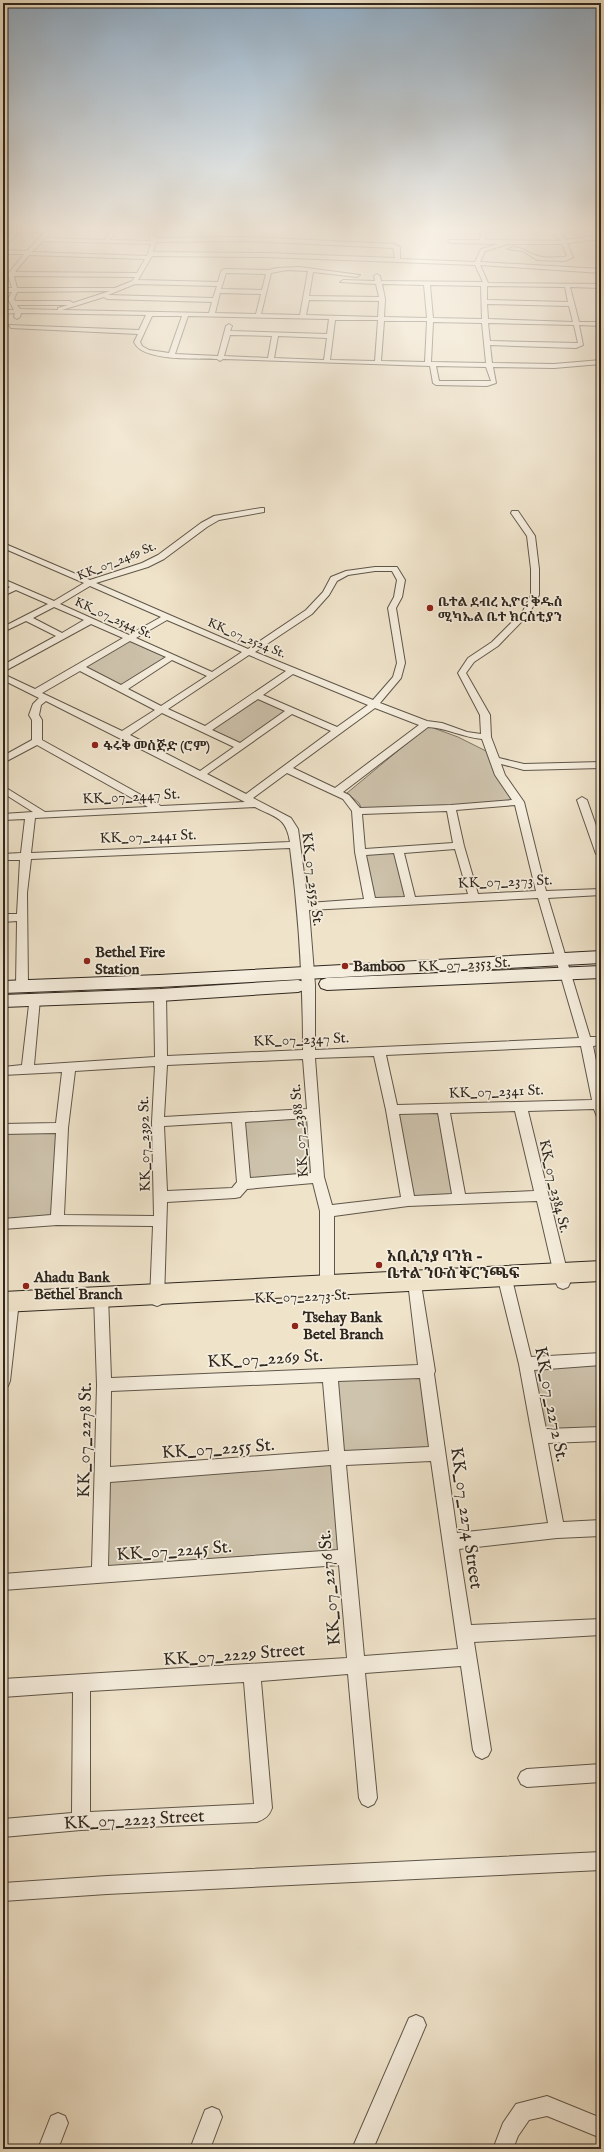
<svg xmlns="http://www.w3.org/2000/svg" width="604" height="2152" font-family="'IM FELL English','Noto Serif Ethiopic',serif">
<rect width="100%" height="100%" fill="#efe3ca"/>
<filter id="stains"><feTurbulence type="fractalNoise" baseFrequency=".005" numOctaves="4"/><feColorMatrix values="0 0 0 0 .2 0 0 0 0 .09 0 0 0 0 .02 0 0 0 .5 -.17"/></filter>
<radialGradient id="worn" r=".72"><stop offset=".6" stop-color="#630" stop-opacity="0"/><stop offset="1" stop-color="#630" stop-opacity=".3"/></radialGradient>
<g fill="#cec3ad" stroke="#7e7566">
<polygon points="129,638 172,657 121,689 79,667"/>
<polygon points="257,695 291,711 241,747 206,730"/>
<polygon points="428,726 458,737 490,753 523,805 364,814 359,803 347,793"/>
<polygon points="398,850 411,900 370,902 360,852"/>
<polygon points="443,1109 459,1198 408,1201 392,1110"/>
<polygon points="314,1113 318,1177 244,1184 238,1117"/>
<polygon points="62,1128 57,1220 3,1224 3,1129"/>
<polygon points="601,1359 601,1434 539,1436 526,1364"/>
<polygon points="428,1371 437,1454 336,1458 347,1557 100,1575 103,1475 336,1458 330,1374"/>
</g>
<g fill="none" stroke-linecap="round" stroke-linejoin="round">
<defs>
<g id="street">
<path d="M5,230H52L46,238L105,240L111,230H116L110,240L151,241L149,230H154L156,238L247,237L394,244L400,247V259L475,262L481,249L498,244L450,243L448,240H480L481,230H486L485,240L561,241L549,230H576L561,234L566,240L601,235V239L567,243L573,257L565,261L537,260L523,251L508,249C519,243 528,254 538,256C546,259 557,257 564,257L567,256L562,244H508L485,251L480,262L601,269V273L480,265L488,283L601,284V288L570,287L579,322H601V326L579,325L583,345L576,348L490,345L492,363L554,364L601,360V364L554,368L493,367L496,383L487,386L436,385L433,383L430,366L223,359L220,361L217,359C198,358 142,362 134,342L138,334L11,328L9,325L139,330L146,315L21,313L20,317L17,319L14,317L15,313L3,314V310H14L8,299L12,292H3V288H12L8,274L24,254H3V250L27,251L45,232H18L3,249V244L13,232ZM43,241L151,244L147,256L32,252ZM247,241L393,248L395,258L266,253L153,252L156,242ZM29,255L145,259L137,273L15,272ZM152,256L266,257L475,265L483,282L381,281L380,276L377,274L374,276L375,281L343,280L340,282L376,284L379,297L309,296L313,272L357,277L360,275L299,267L277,268L269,270L224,269L221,271L218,282L138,280ZM287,270L308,271L300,315L261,314L271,273ZM226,273L266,274L262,290L221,289ZM14,276L135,277L132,281L115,288H17ZM135,284L217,286L213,298L108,295ZM382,284L424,285L427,318L384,317L385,299ZM430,285L481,286L482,319L433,318ZM487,286L565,287L568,302L487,300ZM110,291L73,303L70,301H15L14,299L17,292ZM220,293L261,294L256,314L215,313ZM104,297L107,299L212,302L209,313L62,310ZM309,300L379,301L378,317L306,315ZM487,304L569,306L573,322L488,319ZM17,305H68L58,308V310L20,309ZM152,316H182L169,353L149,350L142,346L140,342ZM188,316L329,319L327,334L230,331L232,326L229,324L226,326L218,356L175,354ZM335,320H378L375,361L330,360ZM384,321H427L425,362L381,361ZM433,322L482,323L486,363L431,362ZM488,323L574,325L578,343L490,341ZM230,335L272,336L268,358L224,356ZM278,336L327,338L324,360L274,358ZM436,366L486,367L491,381H439Z"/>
<path d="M261,508H264V512L219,520L207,527L164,559L148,567L96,583L248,649L306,610L323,592L331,577L346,571L375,567H397L405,580L402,597L396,608L405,663L401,678L380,703L427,721L442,723L467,732L481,734L480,715L458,673L468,658L492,642L523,611L531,595V569L527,536L511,513L512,511H518L535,536L539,569V595L529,614L498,646L474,662L466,673L490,715L491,737L499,758L524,764L601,762V768L524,770L501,764L505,775L524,802L546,891L601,889V895L548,898L590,1037H601V1045L593,1046L601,1085V1119L597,1117L594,1109L528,1111L570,1283L568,1287L563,1289L558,1287L556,1283L537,1201L408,1206L334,1216V1290L332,1294L327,1296L322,1294L320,1290V1211L313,1183L247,1189L240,1197L235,1198L167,1202L164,1300L162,1304L157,1306L152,1304L150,1300L153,1226L57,1225L3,1229V1219L51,1215L56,1133L3,1134V1124L56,1123L62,1072L3,1075V1067L22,1065L30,996H38L40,999L34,1065L155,1057L154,995L160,991L166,995L167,1056L303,1050C303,982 299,916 290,848L31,859L27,893L28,986L22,990L18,989L16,986L17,921L3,922V914H17L20,860H3V854L21,853L25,819L3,820V814L33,812L3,793V786L45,812L148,807L37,745L3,763V756L32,740V720L29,715L33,704L39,698L3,680V674L35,689L123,638L91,624L3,672V665L56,636L26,621L3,632V627L48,604L16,590L3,596V591L10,587L3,584V579L54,601L84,583L3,548V543L90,580L142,563L158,555L201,523L214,516ZM375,571H392L397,580L394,597L388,608L397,663L393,677L373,700L255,652L312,614L329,595L337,581L348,575ZM90,586L161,617L129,635L60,604ZM54,607L84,620L62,633L33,618ZM167,620L242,652L212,672L136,638ZM130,641L166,657L121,685L86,667ZM249,655L286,671L205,726L168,709ZM172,660L207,676L161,706L128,689ZM80,671L155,710L122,731L42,693ZM293,674L368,705L337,727L263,695ZM258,699L285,711L240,743L212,730ZM46,701L245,802L161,806L42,740V720L39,715L41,705ZM375,708L419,725L335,788L293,768ZM162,713L234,747L200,771L130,735ZM292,714L331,731L246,794L207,774ZM428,727C447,728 462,737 482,739L495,775L512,800L451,805L360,808L349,795L343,792ZM287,773L343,799L352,811L355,852L364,899L308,903L298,829L291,818L253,798ZM515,805L536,891L478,894L464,846L456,810ZM255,807C276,818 286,817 290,842L31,853L35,818ZM447,811L453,843L365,849L362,814ZM455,849L468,894L415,897L404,853ZM394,853L405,897L375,898L366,855ZM538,898L579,1038L315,1050V985L309,910ZM581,1046L592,1100L397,1105L386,1055ZM374,1056L386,1110L401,1197L332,1205L324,1177L315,1058ZM303,1059L307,1109L164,1117L167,1065ZM155,1066L152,1122L154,1216L64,1215L68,1128L75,1071ZM515,1111L534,1191L465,1194L450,1113ZM438,1113L452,1194L414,1196L399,1114ZM307,1118L311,1173L250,1178L245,1122ZM232,1122L237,1182L232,1188L167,1191L164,1126Z"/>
<polygon points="582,797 587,800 601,840 601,857 596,854 577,800"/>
<path d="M504,1269L509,1271L511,1275L531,1357L601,1353V1365L534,1370L546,1429L601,1427V1441L548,1443L563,1522L601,1520V1536L557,1538L459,1549L471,1625L601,1619V1635L474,1642L491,1750L488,1756L482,1759L476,1756L473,1750L461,1666L365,1673L377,1798L374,1804L368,1807L362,1804L359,1798L348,1674L261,1681L272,1808C269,1816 265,1819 257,1822L81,1830L3,1837V1819L72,1813L73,1692L3,1697V1679L347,1658L339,1565L3,1590V1574L92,1567L97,1385L94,1296L96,1292L101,1290L106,1292L108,1296L111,1378L418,1365L408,1282L410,1278L415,1276L420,1278L435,1371L434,1374L457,1533L548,1523L519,1364L497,1275L499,1271ZM420,1378L429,1447L344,1451L338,1381ZM323,1382L329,1451L110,1467L111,1391ZM431,1461L458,1649L364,1656L346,1465ZM331,1465L338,1550L108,1566L110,1482ZM244,1682L254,1804L90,1812V1691Z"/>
<path d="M12,1295L17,1297L19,1301L10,1381L8,1386L3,1388C3,1366 0,1315 7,1297Z"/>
<polygon points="601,1764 601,1782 527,1787 521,1784 518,1778 521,1772 527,1769"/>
<polygon points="601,1852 601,1870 107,1894 3,1901 3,1883 107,1876"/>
<polygon points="416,2015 423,2018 426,2025 373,2149 352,2149 409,2018"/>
<polygon points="547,2096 601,2118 601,2138 547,2116 529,2120 518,2136 513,2149 493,2149 503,2123 516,2104"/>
<polygon points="212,2107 219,2110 222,2117 210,2149 190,2149 205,2110"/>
<polygon points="58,2113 65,2116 68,2123 58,2149 38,2149 51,2116"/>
</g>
<g id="secondary">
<polygon points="601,951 601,963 159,987 3,993 3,981 159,975"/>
<polygon points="601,966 601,978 327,990 321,988 319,984 321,980 327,978"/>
<polygon points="298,980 304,982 306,986 304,990 298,992 160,1001 3,1007 3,995 160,989"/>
</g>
<polygon id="primary" points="601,1261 601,1281 3,1312 3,1292"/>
</defs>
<use href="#street" stroke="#5f5649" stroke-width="2"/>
<use href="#secondary" stroke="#2f271e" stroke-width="2"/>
<use href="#primary" stroke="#2f271e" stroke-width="2"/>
<use href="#street" fill="#f5eddd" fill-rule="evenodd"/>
<use href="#secondary" fill="#f5eddd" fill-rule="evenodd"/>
<use href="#primary" fill="#efe3ca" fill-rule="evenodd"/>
</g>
<linearGradient id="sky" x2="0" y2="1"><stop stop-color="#91adc5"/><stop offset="0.43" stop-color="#f8f2e7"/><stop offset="1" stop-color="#f8f2e7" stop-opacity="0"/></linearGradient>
<rect width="604" height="532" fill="url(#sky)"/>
<g fill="#8f2418" stroke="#f5eddd" stroke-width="1.5">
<circle cx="430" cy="608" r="4"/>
<circle cx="95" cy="745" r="4"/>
<circle cx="87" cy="961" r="4"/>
<circle cx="345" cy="966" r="4"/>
<circle cx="379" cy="1265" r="4"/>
<circle cx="26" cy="1286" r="4"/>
<circle cx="295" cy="1326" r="4"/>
</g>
<g text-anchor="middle" stroke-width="3.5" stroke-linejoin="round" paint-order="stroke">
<g font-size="13" fill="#2f271e" stroke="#f5eddd">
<text transform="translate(116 560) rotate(-22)" y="5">KK_07_2469 St.</text>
<text transform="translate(114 617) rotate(24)" y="5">KK_07_2544 St.</text>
<text transform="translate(247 637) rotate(23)" y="5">KK_07_2524 St.</text>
</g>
<g font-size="13" font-weight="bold" fill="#2f271e" stroke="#f5eddd" text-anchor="start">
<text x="438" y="606">ቤተል ደብረ ኢዮር ቅዱስ<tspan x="438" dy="15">ሚካኤል ቤተ ክርስቲያን</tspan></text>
<text x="103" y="750">ፋሩቅ መስጅድ (ሮም)</text>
</g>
<g font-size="15" fill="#2f271e" stroke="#f5eddd">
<text transform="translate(131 796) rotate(-3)" y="5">KK_07_2447 St.</text>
<text transform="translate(148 836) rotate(-2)" y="5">KK_07_2441 St.</text>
<text transform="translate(313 879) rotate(83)" y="5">KK_07_2552 St.</text>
<text transform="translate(505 881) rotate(-2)" y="5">KK_07_2373 St.</text>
<text transform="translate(464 964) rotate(-3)" y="5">KK_07_2353 St.</text>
<text transform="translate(301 1039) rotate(-2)" y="5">KK_07_2347 St.</text>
<text transform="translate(496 1091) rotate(-2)" y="5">KK_07_2341 St.</text>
<text transform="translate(299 1131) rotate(-95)" y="5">KK_07_2388 St.</text>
<text transform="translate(144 1144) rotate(-91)" y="5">KK_07_2392 St.</text>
<text transform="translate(555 1186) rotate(77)" y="5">KK_07_2384 St.</text>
<text transform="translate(302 1296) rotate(-2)" y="5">KK_07_2273 St.</text>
</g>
<g font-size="15" font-weight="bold" fill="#2f271e" stroke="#f5eddd" text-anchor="start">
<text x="95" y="957">Bethel Fire<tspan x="95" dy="17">Station</tspan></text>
<text x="353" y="971">Bamboo</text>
<text x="387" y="1261">አቢሲንያ ባንክ -<tspan x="387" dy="17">ቤተል ንዑስ ቅርንጫፍ</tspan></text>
<text x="34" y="1282">Ahadu Bank<tspan x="34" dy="17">Bethel Branch</tspan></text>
<text x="303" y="1322">Tsehay Bank<tspan x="303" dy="17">Betel Branch</tspan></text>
</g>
<g font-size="18" fill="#2f271e" stroke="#f5eddd">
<text transform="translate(265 1358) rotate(-3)" y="6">KK_07_2269 St.</text>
<text transform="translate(552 1404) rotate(79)" y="6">KK_07_2272 St.</text>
<text transform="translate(84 1440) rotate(-89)" y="6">KK_07_2278 St.</text>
<text transform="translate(218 1448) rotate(-4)" y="6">KK_07_2255 St.</text>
<text transform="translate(467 1518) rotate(82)" y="6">KK_07_2274 Street</text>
<text transform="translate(174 1550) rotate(-4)" y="6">KK_07_2245 St.</text>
<text transform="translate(329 1588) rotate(-95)" y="6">KK_07_2276 St.</text>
<text transform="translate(234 1654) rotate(-4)" y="6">KK_07_2229 Street</text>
<text transform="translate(134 1819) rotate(-3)" y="6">KK_07_2223 Street</text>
</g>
</g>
<rect width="604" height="2152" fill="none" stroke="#efe3ca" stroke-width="16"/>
<rect x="4" y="4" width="596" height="2144" fill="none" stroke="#2f271e" stroke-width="2"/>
<rect x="8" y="8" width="588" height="2136" fill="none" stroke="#2f271e"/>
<rect width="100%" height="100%" filter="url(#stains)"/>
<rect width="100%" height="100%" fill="url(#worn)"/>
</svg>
